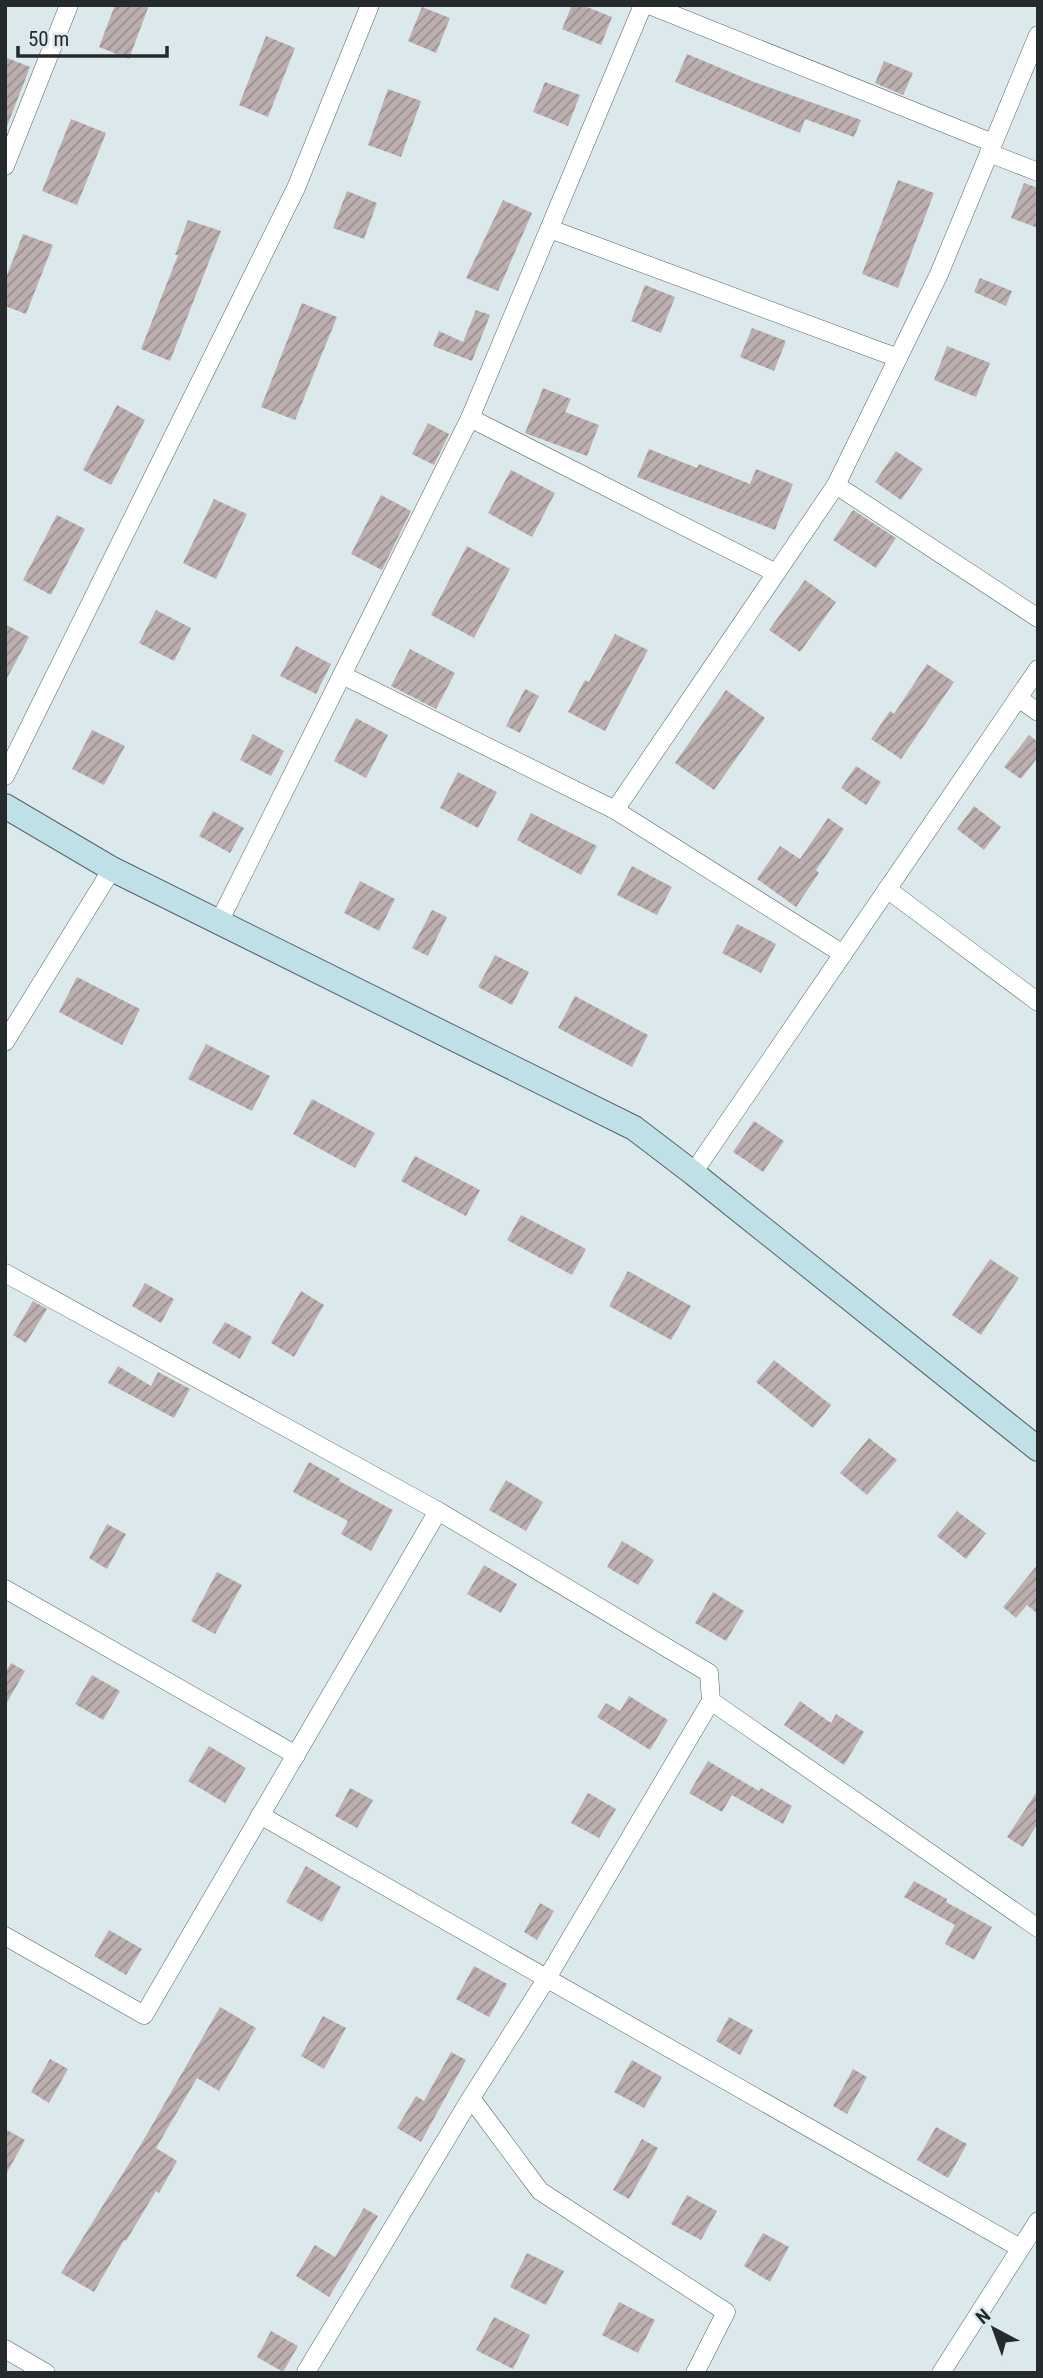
<svg xmlns="http://www.w3.org/2000/svg" width="1043" height="2378" font-family="'Roboto Condensed',sans-serif">
<defs>
<pattern id="building-hatch" width="6" height="6" patternUnits="userSpaceOnUse" patternTransform="scale(1.75)"><rect width="6" height="6" fill="#bdafb0"/><path d="M-1 1l2-2M0 6l6-6M5 7l2-2" fill="none" stroke="#998f8f"/></pattern>
</defs>
<rect width="100%" height="100%" fill="#dbe9ed"/>
<g fill="url(#building-hatch)">
<polygon points="115,5 149,5 129,59 99,47"/>
<polygon points="572,5 582,5 612,17 601,45 562,29"/>
<polygon points="422,7 450,18 436,53 408,41"/>
<polygon points="266,36 295,48 268,117 239,105"/>
<polygon points="687,54 754,82 861,120 854,137 805,119 800,133 675,82"/>
<polygon points="5,57 30,67 6,129 5,128"/>
<polygon points="884,61 913,73 903,95 875,83"/>
<polygon points="545,82 580,95 568,126 533,112"/>
<polygon points="388,89 421,101 401,157 368,145"/>
<polygon points="71,119 106,133 77,205 42,191"/>
<polygon points="898,180 934,193 898,288 862,274"/>
<polygon points="1024,183 1038,188 1038,228 1011,218"/>
<polygon points="347,191 377,203 364,239 333,228"/>
<polygon points="503,200 532,213 498,291 466,278"/>
<polygon points="188,220 221,231 170,361 141,349 178,255 175,255"/>
<polygon points="23,234 53,245 26,314 5,306 5,280"/>
<polygon points="980,278 1012,291 1006,306 974,292"/>
<polygon points="645,285 675,297 661,333 631,321"/>
<polygon points="302,303 337,317 295,420 261,407"/>
<polygon points="476,310 490,315 472,361 433,346 439,331 463,342"/>
<polygon points="752,328 786,341 774,371 740,357"/>
<polygon points="947,346 990,363 976,397 934,380"/>
<polygon points="543,388 571,399 565,412 599,425 587,456 525,433"/>
<polygon points="117,405 145,420 111,485 83,470"/>
<polygon points="428,423 449,434 434,465 412,454"/>
<polygon points="649,449 697,468 699,464 750,484 756,469 793,484 775,530 637,477"/>
<polygon points="896,451 923,469 901,500 875,482"/>
<polygon points="511,470 555,493 532,537 488,513"/>
<polygon points="381,495 411,511 382,570 351,554"/>
<polygon points="214,499 247,514 216,579 183,563"/>
<polygon points="853,510 896,538 876,568 833,540"/>
<polygon points="57,515 85,529 51,595 23,580"/>
<polygon points="467,546 510,569 474,638 431,615"/>
<polygon points="805,580 836,602 800,652 769,630"/>
<polygon points="156,610 191,628 174,661 139,643"/>
<polygon points="5,624 29,637 5,682"/>
<polygon points="615,634 648,650 605,731 568,712 585,680 589,682"/>
<polygon points="296,646 331,664 316,694 280,676"/>
<polygon points="410,649 455,673 436,709 391,686"/>
<polygon points="927,664 954,682 901,759 871,739 890,711 894,714"/>
<polygon points="525,689 539,696 520,733 506,726"/>
<polygon points="726,690 765,718 714,790 675,763"/>
<polygon points="356,718 388,735 366,778 334,761"/>
<polygon points="92,730 125,746 104,785 72,769"/>
<polygon points="253,734 284,751 271,776 240,760"/>
<polygon points="1029,735 1038,742 1038,757 1021,779 1004,767"/>
<polygon points="856,766 881,782 866,805 841,788"/>
<polygon points="458,772 497,792 478,828 440,808"/>
<polygon points="974,806 1001,827 984,850 957,829"/>
<polygon points="213,811 244,828 230,853 199,836"/>
<polygon points="531,813 597,846 581,875 517,840"/>
<polygon points="828,818 844,829 816,870 819,873 796,907 757,879 780,846 800,859"/>
<polygon points="632,866 672,887 657,915 617,895"/>
<polygon points="360,881 395,899 379,931 344,913"/>
<polygon points="432,910 447,917 428,956 412,948"/>
<polygon points="737,924 776,944 761,973 722,953"/>
<polygon points="495,955 529,972 512,1005 478,987"/>
<polygon points="77,977 140,1009 122,1045 59,1012"/>
<polygon points="575,996 648,1035 632,1067 558,1028"/>
<polygon points="206,1044 270,1076 252,1111 188,1079"/>
<polygon points="312,1099 375,1133 355,1168 293,1134"/>
<polygon points="754,1121 784,1141 763,1172 733,1152"/>
<polygon points="415,1156 480,1190 466,1216 401,1181"/>
<polygon points="521,1215 586,1249 572,1275 507,1240"/>
<polygon points="990,1259 1019,1278 981,1335 952,1315"/>
<polygon points="628,1271 691,1306 671,1340 609,1306"/>
<polygon points="145,1283 174,1299 161,1323 132,1306"/>
<polygon points="301,1291 324,1305 294,1357 271,1343"/>
<polygon points="33,1301 47,1309 26,1343 13,1335"/>
<polygon points="225,1322 252,1337 240,1359 212,1343"/>
<polygon points="774,1360 831,1405 813,1428 756,1382"/>
<polygon points="118,1366 151,1386 158,1372 190,1389 174,1418 108,1383"/>
<polygon points="869,1438 897,1460 867,1495 840,1473"/>
<polygon points="309,1462 340,1479 339,1481 393,1510 371,1551 341,1534 348,1521 293,1492"/>
<polygon points="506,1480 543,1502 526,1531 489,1510"/>
<polygon points="957,1511 986,1533 966,1559 937,1536"/>
<polygon points="107,1524 126,1534 107,1569 89,1558"/>
<polygon points="622,1541 654,1560 638,1585 607,1567"/>
<polygon points="1038,1564 1038,1614 1027,1605 1016,1618 1003,1607"/>
<polygon points="484,1565 517,1584 501,1613 467,1594"/>
<polygon points="217,1572 242,1585 215,1634 191,1621"/>
<polygon points="713,1592 744,1611 726,1641 695,1623"/>
<polygon points="11,1663 25,1671 5,1706 5,1673"/>
<polygon points="92,1675 120,1691 103,1720 75,1704"/>
<polygon points="629,1696 668,1720 650,1750 597,1717 606,1703 620,1711"/>
<polygon points="800,1701 831,1723 836,1714 864,1732 844,1765 784,1725"/>
<polygon points="209,1746 246,1768 225,1803 188,1781"/>
<polygon points="708,1761 759,1791 761,1788 792,1806 783,1824 732,1795 722,1812 689,1793"/>
<polygon points="350,1788 373,1800 357,1828 335,1816"/>
<polygon points="1038,1790 1038,1823 1023,1847 1007,1837"/>
<polygon points="588,1793 616,1809 599,1838 571,1823"/>
<polygon points="306,1866 341,1887 322,1922 286,1902"/>
<polygon points="914,1881 947,1899 946,1902 992,1927 974,1960 945,1944 955,1925 904,1897"/>
<polygon points="540,1903 554,1911 537,1940 524,1932"/>
<polygon points="109,1930 142,1949 126,1975 94,1956"/>
<polygon points="474,1966 507,1984 489,2017 456,1999"/>
<polygon points="220,2007 256,2028 219,2091 197,2078 156,2148 177,2161 159,2193 156,2191 126,2241 124,2240 94,2292 61,2273 143,2141"/>
<polygon points="323,2016 346,2028 324,2069 301,2056"/>
<polygon points="729,2017 753,2030 740,2055 716,2041"/>
<polygon points="451,2052 466,2060 421,2142 397,2128 416,2096 424,2101"/>
<polygon points="50,2059 68,2069 49,2103 31,2092"/>
<polygon points="632,2060 662,2077 644,2108 614,2092"/>
<polygon points="853,2069 867,2077 847,2114 833,2106"/>
<polygon points="936,2127 967,2144 948,2178 917,2160"/>
<polygon points="5,2129 25,2140 5,2176"/>
<polygon points="642,2139 658,2148 629,2199 613,2190"/>
<polygon points="687,2195 717,2211 701,2240 671,2224"/>
<polygon points="364,2208 378,2216 329,2297 296,2276 315,2245 335,2257"/>
<polygon points="763,2233 789,2247 770,2282 744,2266"/>
<polygon points="527,2253 564,2271 546,2305 510,2287"/>
<polygon points="619,2302 655,2320 638,2353 602,2335"/>
<polygon points="494,2317 530,2335 513,2369 476,2350"/>
<polygon points="271,2331 298,2346 283,2372 257,2357"/>
</g>
<g fill="none" stroke-linecap="round" stroke-linejoin="round">
<defs>
<g id="street">
<polyline points="649,5 993,143"/>
<polyline points="989,153 1038,172"/>
<polyline points="5,166 69,5"/>
<polyline points="550,229 898,358"/>
<polyline points="470,418 776,573"/>
<polyline points="836,485 1038,618"/>
<polyline points="342,675 615,810 843,954"/>
<polyline points="1018,698 1038,712"/>
<polyline points="5,776 296,188 370,5"/>
<polyline points="615,810 836,485 939,274 1038,35"/>
<polyline points="887,889 1038,1002"/>
<polyline points="219,922 470,418 643,5"/>
<polyline points="5,1042 112,869"/>
<polyline points="693,1173 1038,669"/>
<polyline points="5,1273 438,1511 709,1673 711,1701 1038,1928"/>
<polyline points="5,1589 296,1755"/>
<polyline points="260,1815 1020,2248"/>
<polyline points="5,1936 144,2015 438,1511"/>
<polyline points="471,2098 540,2191 726,2312 695,2373"/>
<polyline points="5,2349 46,2373"/>
<polyline points="306,2372 471,2098 547,1978 711,1701"/>
<polyline points="941,2373 1038,2221"/>
</g>
<polyline id="secondary" points="5,806 112,869 634,1128 693,1173 1038,1449"/>
</defs>
<use href="#street" stroke="#566366" stroke-width="19"/>
<use href="#secondary" stroke="#566366" stroke-width="26"/>
<use href="#street" stroke="#fff" stroke-width="18"/>
<use href="#secondary" stroke="#c0e0e7" stroke-width="24"/>
</g>
<rect width="1043" height="2378" fill="none" stroke="#252a2c" stroke-width="14"/>
<g transform="translate(994 2329) rotate(319)" stroke="#dbe9ed" stroke-width="5" paint-order="stroke">
<path d="M0-5L12 26L0 18L-12 26Z" fill="#252a2c"/>
<text y="-10" font-size="19" font-weight="bold" text-anchor="middle" fill="#252a2c">N</text>
</g>
<path d="M18 46v10h149v-10" fill="none" stroke="#252a2c" stroke-width="3.5"/>
<text x="28" y="46" font-size="21" fill="#252a2c" stroke="#dbe9ed" stroke-width="5" paint-order="stroke">50 m</text>
</svg>
